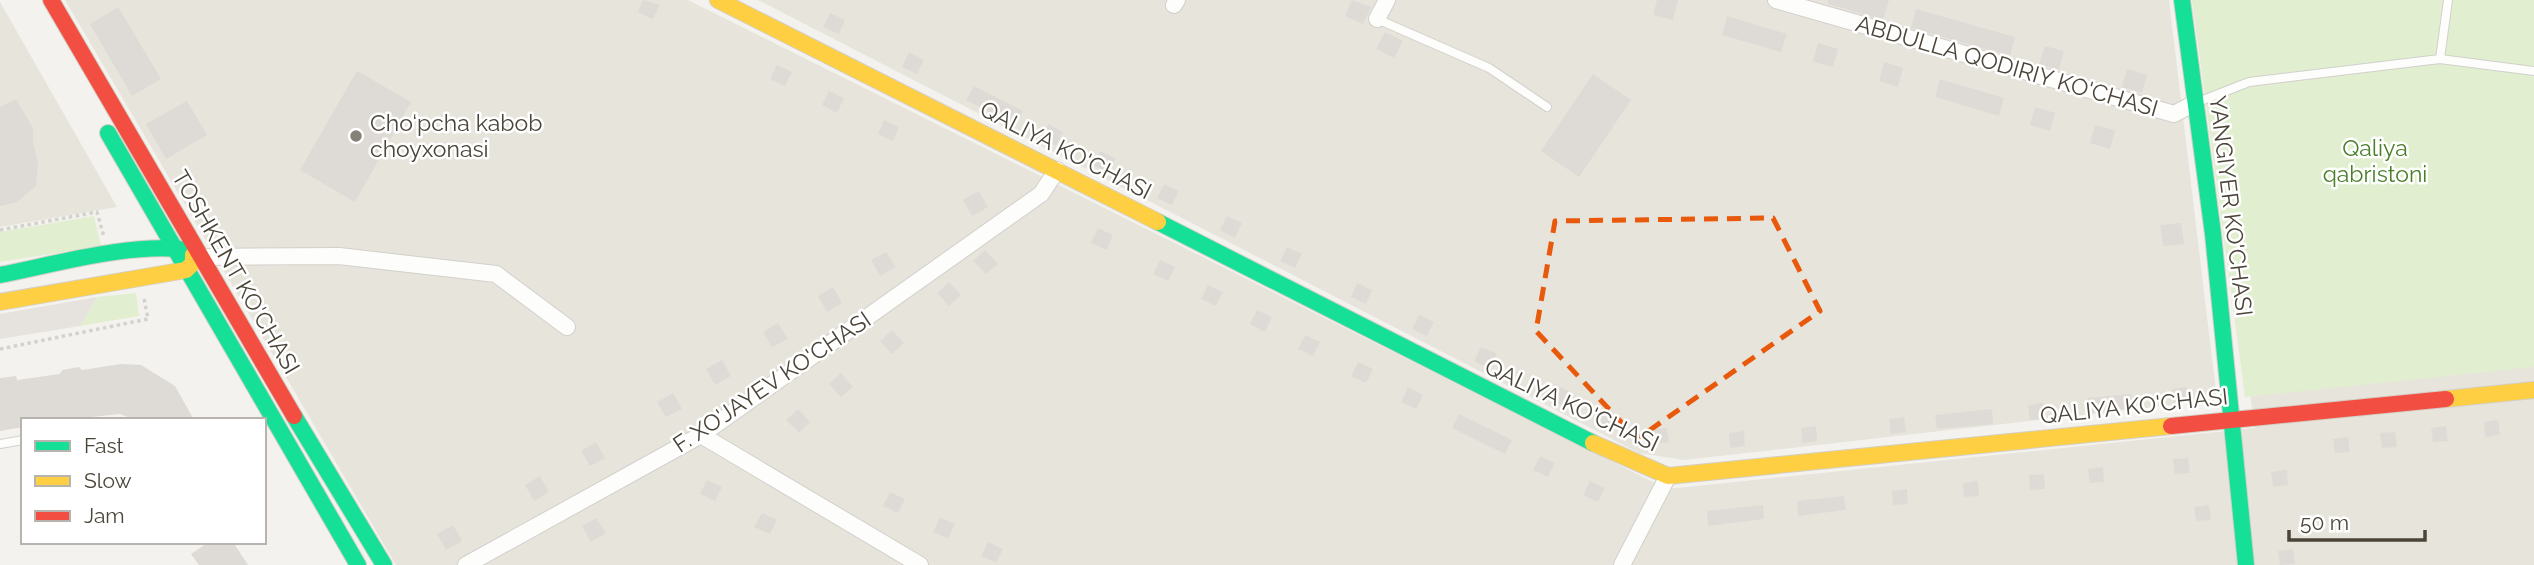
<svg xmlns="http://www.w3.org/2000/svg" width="2534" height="565" font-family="Raleway,sans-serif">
<rect width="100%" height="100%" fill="#f4f2ee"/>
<g fill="#e7e4dc">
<polygon points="65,0 688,0 1667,489 2255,428 2192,0 2534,0 2534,565 396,565"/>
<polygon points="758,0 2169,0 2217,400 1684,460 1639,453"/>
<polygon points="0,2 117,207 0,227"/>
</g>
<g fill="#e1eecf">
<polygon points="2192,0 2534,0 2534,367 2245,397"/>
<polygon points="94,216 101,246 0,262 0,232"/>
<polygon points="136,293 139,316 80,326 97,297"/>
</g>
<polygon fill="#e6e3df" points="97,297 80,326 0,339 0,314"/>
<g fill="#dedbd6">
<polygon points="643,0 660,5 653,19 638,12"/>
<polygon points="1352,0 1371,7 1363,24 1345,16"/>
<polygon points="1657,0 1678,0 1673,20 1653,15"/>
<polygon points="1828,0 1889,0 1883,20 1828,4"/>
<polygon points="118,7 161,79 132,96 90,24"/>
<polygon points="1916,9 2015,37 2010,56 1911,28"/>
<polygon points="830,13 845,20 839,34 823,27"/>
<polygon points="1727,16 1787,34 1781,52 1722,35"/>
<polygon points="1385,32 1403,41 1394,58 1376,49"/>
<polygon points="1818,43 1838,49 1833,67 1813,62"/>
<polygon points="2045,46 2064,51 2059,70 2039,64"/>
<polygon points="909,52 924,60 917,74 902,67"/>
<polygon points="1884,62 1903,68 1898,87 1879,81"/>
<polygon points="777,65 792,72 785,86 770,79"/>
<polygon points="2127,69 2147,75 2142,93 2122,87"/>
<polygon points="357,71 411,102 355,202 300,170"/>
<polygon points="1593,74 1631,100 1579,177 1541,151"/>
<polygon points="1940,79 2004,98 1999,116 1935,97"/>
<polygon points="974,86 1023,111 1016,125 966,100"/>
<polygon points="829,91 844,98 837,113 822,105"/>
<polygon points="16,99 33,128 33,143 38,163 36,186 17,202 0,206 0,107"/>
<polygon points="187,101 207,135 166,159 146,124"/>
<polygon points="2035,107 2055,113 2050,131 2030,125"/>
<polygon points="884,120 899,127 893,141 878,134"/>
<polygon points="1048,124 1063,132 1056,146 1041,138"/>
<polygon points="2095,125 2115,130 2110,149 2090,143"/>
<polygon points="1100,151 1116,158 1109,173 1093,165"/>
<polygon points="1164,184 1179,191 1172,205 1157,198"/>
<polygon points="979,191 988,207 972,216 963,200"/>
<polygon points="1227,216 1242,223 1235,238 1220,230"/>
<polygon points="2181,223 2184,244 2163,246 2160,225"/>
<polygon points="1098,228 1113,235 1107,250 1091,243"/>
<polygon points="1287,247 1302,254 1295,268 1280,261"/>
<polygon points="985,250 998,264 986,274 973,261"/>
<polygon points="886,252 896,267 880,276 871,260"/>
<polygon points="1160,260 1175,267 1168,281 1153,274"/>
<polygon points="949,282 961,295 949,306 937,293"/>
<polygon points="1357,283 1372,290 1366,304 1351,297"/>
<polygon points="1208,285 1223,292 1216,306 1201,299"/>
<polygon points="833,287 842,303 827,312 818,296"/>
<polygon points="1257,310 1272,317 1265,332 1250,324"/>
<polygon points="1419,315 1434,322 1427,336 1412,329"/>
<polygon points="778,323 788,339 772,347 763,332"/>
<polygon points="892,330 904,343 892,354 880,341"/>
<polygon points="1305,335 1320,342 1313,356 1298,349"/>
<polygon points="1481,347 1497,354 1489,368 1474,361"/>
<polygon points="722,360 731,376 715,385 706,369"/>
<polygon points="1358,362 1373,369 1366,383 1351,376"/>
<polygon points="121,364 141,365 175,386 194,420 135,420 120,414 63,420 23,420 23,427 0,431 0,378 16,376 17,380 60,374 62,370 79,367 82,370"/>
<polygon points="841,373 853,387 841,397 829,384"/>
<polygon points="1554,384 1569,391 1562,405 1547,398"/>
<polygon points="1408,387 1423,395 1416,409 1401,402"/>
<polygon points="2187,387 2188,402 2173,403 2172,389"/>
<polygon points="673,393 682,409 666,417 657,402"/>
<polygon points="2131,394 2133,408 2090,413 2088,398"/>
<polygon points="2043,403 2045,418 2030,420 2028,405"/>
<polygon points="798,409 810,422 799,433 786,420"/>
<polygon points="1602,409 1617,416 1610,430 1595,423"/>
<polygon points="1992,409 1993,424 1937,429 1935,415"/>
<polygon points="1459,414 1512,440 1505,454 1452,428"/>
<polygon points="1904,417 1906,432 1891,434 1889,419"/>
<polygon points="2498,420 2500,435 2485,437 2484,422"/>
<polygon points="1816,426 1817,441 1802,443 1801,428"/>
<polygon points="2446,426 2448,441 2433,442 2431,428"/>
<polygon points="1667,428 1669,442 1654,444 1652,429"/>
<polygon points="1744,431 1745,446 1730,448 1729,433"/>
<polygon points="2395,432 2397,447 2382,448 2380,433"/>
<polygon points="2348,437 2350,452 2335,453 2333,439"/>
<polygon points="596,442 605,458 590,466 581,451"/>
<polygon points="1540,456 1555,463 1548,477 1533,470"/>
<polygon points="2188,458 2190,473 2175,474 2173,459"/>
<polygon points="2103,467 2104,482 2090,483 2088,469"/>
<polygon points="2287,470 2288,485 2273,487 2271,472"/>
<polygon points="2044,474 2045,489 2030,490 2029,475"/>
<polygon points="540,476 549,492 534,501 525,485"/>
<polygon points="707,480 722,487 715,501 700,494"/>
<polygon points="1590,481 1605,488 1598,502 1583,495"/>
<polygon points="1978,481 1979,496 1964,497 1963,483"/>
<polygon points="1907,489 1908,504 1893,505 1892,491"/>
<polygon points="890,492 905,499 898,513 883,506"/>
<polygon points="1844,496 1846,510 1798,516 1797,501"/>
<polygon points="1763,505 1764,519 1708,526 1707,511"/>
<polygon points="2209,505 2211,520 2196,521 2194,507"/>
<polygon points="762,513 777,520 770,534 754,527"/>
<polygon points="940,517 955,524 948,539 933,532"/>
<polygon points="596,518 606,533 591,542 582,526"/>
<polygon points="453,525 462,541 446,550 437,534"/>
<polygon points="209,542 233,542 248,565 199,565 191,554"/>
<polygon points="988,542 1003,549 996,563 981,556"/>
<polygon points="2293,549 2295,564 2280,565 2278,551"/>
</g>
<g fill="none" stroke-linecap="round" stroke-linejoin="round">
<defs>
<g id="lane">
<polyline points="1377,19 1489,68 1547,107"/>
<polyline points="2440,59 2448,0"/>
<polyline points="2198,102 2249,82 2440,59 2534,71"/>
<polyline points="0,444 23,440"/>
</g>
<g id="street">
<polyline points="1776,0 2174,114 2195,103"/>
<polyline points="1174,5 1177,0"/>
<polyline points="1377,19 1387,0"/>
<polyline points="201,257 339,256 496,274 567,327"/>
<polyline points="701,435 920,565"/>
<polyline points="466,565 701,435 1041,194 1057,170"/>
<polyline points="1622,565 1668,476"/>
</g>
<g id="fast">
<polyline points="2182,0 2213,234 2246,565"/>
<polyline points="108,133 358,565"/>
<polyline points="1158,222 1593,443"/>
<path d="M0,275C56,264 132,242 188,250"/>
<polyline points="294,416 384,565"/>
</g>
<g id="slow">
<polyline points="718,0 1158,222"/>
<polyline points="0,302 186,270 193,263 193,255"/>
<polyline points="2446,399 2534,390"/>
<polyline points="1593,443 1668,476 2171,426"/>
</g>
<g id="jam">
<polyline points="51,0 294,416"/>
<polyline points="2171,426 2446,399"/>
</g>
</defs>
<use href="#lane" stroke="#d2d0cb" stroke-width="10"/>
<use href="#street" stroke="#d2d0cb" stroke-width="18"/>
<use href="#fast" stroke="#d3cfc5" stroke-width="18"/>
<use href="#slow" stroke="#d3cfc5" stroke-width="18"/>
<use href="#jam" stroke="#d3cfc5" stroke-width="18"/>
<g stroke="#d3d2cc" stroke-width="3.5" stroke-dasharray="3.5 3.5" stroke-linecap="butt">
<polyline points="0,230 97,212 104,237"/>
<polyline points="0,349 148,319 144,298"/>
</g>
<use href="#lane" stroke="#fdfdfc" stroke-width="8"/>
<use href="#street" stroke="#fdfdfc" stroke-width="16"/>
<use href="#fast" stroke="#16e098" stroke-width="16"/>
<use href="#slow" stroke="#ffcf43" stroke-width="16"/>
<use href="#jam" stroke="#f24e42" stroke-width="16"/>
</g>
<path fill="none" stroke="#e8590c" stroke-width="5" stroke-dasharray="14 9" stroke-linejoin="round" d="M1773,218L1820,311L1637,439L1536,331L1555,221Z"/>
<circle fill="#868178" stroke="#fff" stroke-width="2.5" cx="356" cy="136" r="7"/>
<g text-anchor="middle" stroke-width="5" stroke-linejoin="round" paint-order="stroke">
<g font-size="23" fill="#4b4439" stroke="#fff">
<text transform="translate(2007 66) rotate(16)" y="8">ABDULLA QODIRIY KO'CHASI</text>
<text transform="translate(1066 150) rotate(27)" y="8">QALIYA KO'CHASI</text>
<text transform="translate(2231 206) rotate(83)" y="8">YANGIYER KO'CHASI</text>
<text transform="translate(236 272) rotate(60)" y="8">TOSHKENT KO'CHASI</text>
<text transform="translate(772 382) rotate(-34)" y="8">F. XO'JAYEV KO'CHASI</text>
<text transform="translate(1572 405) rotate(25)" y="8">QALIYA KO'CHASI</text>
<text transform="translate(2134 406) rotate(-6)" y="8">QALIYA KO'CHASI</text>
</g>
<g font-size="23" fill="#4b4439" stroke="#fff" text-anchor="start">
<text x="370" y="131">Cho‘pcha kabob<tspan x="370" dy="26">choyxonasi</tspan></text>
</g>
<g font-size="23" fill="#4a7f2a" stroke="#fff">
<text x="2375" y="156">Qaliya<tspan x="2375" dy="26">qabristoni</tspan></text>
</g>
</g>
<rect x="21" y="418" width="245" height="126" fill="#ffffff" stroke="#b7b4b0" stroke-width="2"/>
<rect x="35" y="441" width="35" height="10" fill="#16e098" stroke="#b7b4b0" stroke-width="2"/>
<text x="84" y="453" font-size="21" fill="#4b4439">Fast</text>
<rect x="35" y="476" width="35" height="10" fill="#ffcf43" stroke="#b7b4b0" stroke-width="2"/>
<text x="84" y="488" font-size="21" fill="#4b4439">Slow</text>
<rect x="35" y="511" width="35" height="10" fill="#f24e42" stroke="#b7b4b0" stroke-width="2"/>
<text x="84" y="523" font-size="21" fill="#4b4439">Jam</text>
<path d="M2289 530v10h136v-10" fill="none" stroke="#4b4439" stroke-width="3.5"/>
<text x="2300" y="530" font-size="21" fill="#4b4439" stroke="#ffffff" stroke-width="5" paint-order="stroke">50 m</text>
</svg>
